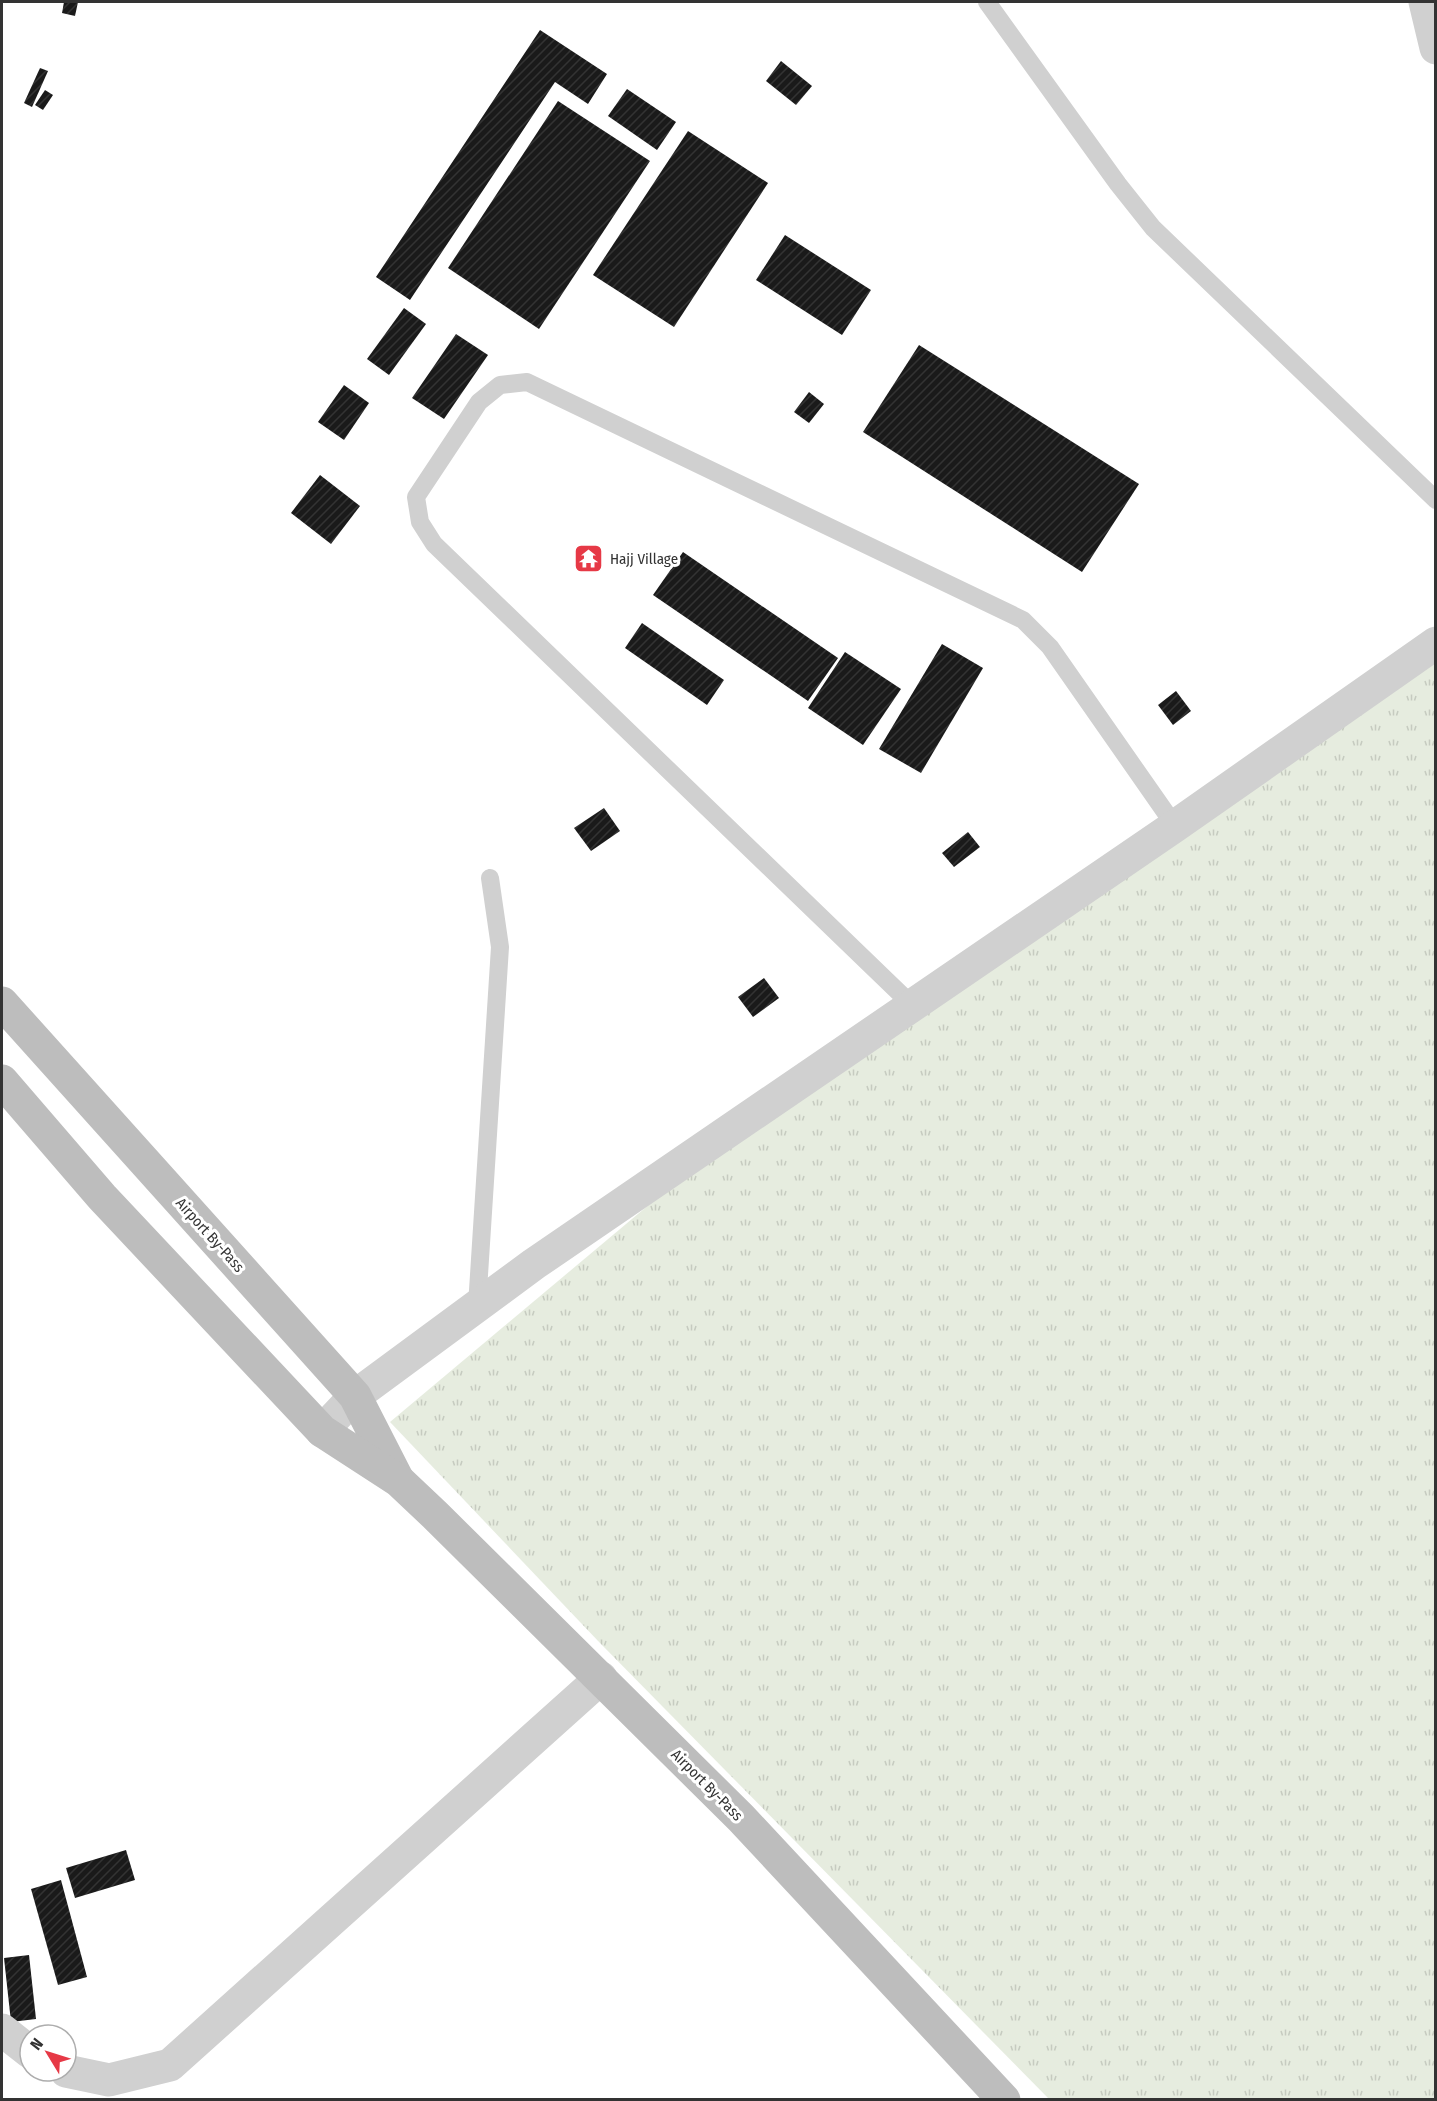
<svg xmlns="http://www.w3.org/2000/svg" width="1437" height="2101" font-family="'Fira Sans Condensed',sans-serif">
<defs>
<pattern id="grass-tufts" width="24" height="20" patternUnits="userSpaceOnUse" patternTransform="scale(1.5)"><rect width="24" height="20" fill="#e6ecdf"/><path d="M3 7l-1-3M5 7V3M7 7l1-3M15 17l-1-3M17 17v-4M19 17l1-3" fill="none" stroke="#c6cbc0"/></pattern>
<pattern id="building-hatch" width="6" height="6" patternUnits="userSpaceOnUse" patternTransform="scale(1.5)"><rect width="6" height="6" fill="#1a1a1a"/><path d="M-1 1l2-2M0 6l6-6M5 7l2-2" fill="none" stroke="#333"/></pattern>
</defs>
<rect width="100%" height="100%" fill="#fff"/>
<polygon fill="url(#grass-tufts)" points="1435,647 1435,2099 1049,2099 600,1643 390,1422 831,1052"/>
<g fill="url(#building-hatch)">
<polygon points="64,2 78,2 75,16 62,13"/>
<polygon points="540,30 607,74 588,104 555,82 410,300 376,277"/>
<polygon points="781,61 812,86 796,105 766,81"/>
<polygon points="40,68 48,71 32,107 24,103"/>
<polygon points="627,89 676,122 657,150 608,116"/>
<polygon points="45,90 53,95 43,110 35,105"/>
<polygon points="558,101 650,161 539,329 448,268"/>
<polygon points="688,131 768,183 674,327 593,275"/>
<polygon points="785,235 871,290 842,335 756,280"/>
<polygon points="404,308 426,324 389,375 367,359"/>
<polygon points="456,334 488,355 444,419 412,398"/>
<polygon points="919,345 1139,484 1082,572 863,432"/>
<polygon points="344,385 369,403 344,440 318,422"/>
<polygon points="809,392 824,404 809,423 794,412"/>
<polygon points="320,475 360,506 331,544 291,513"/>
<polygon points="683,552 838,658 808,701 653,595"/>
<polygon points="642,623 724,680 707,705 625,648"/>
<polygon points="942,644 983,668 921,773 879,749"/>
<polygon points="845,652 901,689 863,745 808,708"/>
<polygon points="1176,691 1191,711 1173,725 1158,705"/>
<polygon points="604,808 620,831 591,851 574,828"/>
<polygon points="968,832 980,847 954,867 942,853"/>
<polygon points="764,978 779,998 753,1017 738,997"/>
<polygon points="126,1850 135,1880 75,1898 66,1868"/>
<polygon points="61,1880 87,1977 58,1985 31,1889"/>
<polygon points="29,1955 36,2019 11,2022 4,1958"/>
</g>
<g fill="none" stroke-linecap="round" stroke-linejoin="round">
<g stroke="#d0d0d0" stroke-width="18">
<polyline points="987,2 1118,184 1153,228 1436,500"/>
<polyline points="912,1005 434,544 420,522 416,497 479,402 500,385 527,382 1023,620 1050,647 1175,826"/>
<polyline points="477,1306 500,947 490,878"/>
</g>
<g stroke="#d0d0d0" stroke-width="33">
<polyline points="1425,2 1436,48"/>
<polyline points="2,2030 30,2052"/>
<polyline points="66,2071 109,2080 170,2065 601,1678"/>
</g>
<polyline stroke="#d0d0d0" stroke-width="33" points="322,1431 355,1396 534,1264 1175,826 1436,643"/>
<g stroke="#bdbdbd" stroke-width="33">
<polyline points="2,1003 355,1396 398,1480"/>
<polyline points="2,1081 102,1197 322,1431 399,1481 435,1515 741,1818 1004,2100"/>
</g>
</g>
<defs>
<symbol id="temple-square" viewBox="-11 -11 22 22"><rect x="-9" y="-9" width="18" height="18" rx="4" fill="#e63946" stroke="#fff"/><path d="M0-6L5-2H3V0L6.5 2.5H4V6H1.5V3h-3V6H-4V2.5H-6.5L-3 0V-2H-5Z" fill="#fff"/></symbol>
</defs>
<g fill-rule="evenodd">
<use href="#temple-square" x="572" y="542" width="33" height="33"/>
</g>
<g text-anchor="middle" stroke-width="6" stroke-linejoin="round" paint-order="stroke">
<g font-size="15" fill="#333" stroke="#fff" text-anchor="start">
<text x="610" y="564">Hajj Village</text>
</g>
<g font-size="15" fill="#333" stroke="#fff">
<text transform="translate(210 1235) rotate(48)" y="5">Airport By-Pass</text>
<text transform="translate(707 1785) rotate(45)" y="5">Airport By-Pass</text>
</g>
</g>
<rect width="1437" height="2101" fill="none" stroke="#333333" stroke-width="6"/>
<g transform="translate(48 2053) rotate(308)"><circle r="28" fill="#ffffff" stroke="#adadad" stroke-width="1.5"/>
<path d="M0-4.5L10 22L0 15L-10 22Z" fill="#e63946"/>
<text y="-9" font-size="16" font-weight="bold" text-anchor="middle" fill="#333333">N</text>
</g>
</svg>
